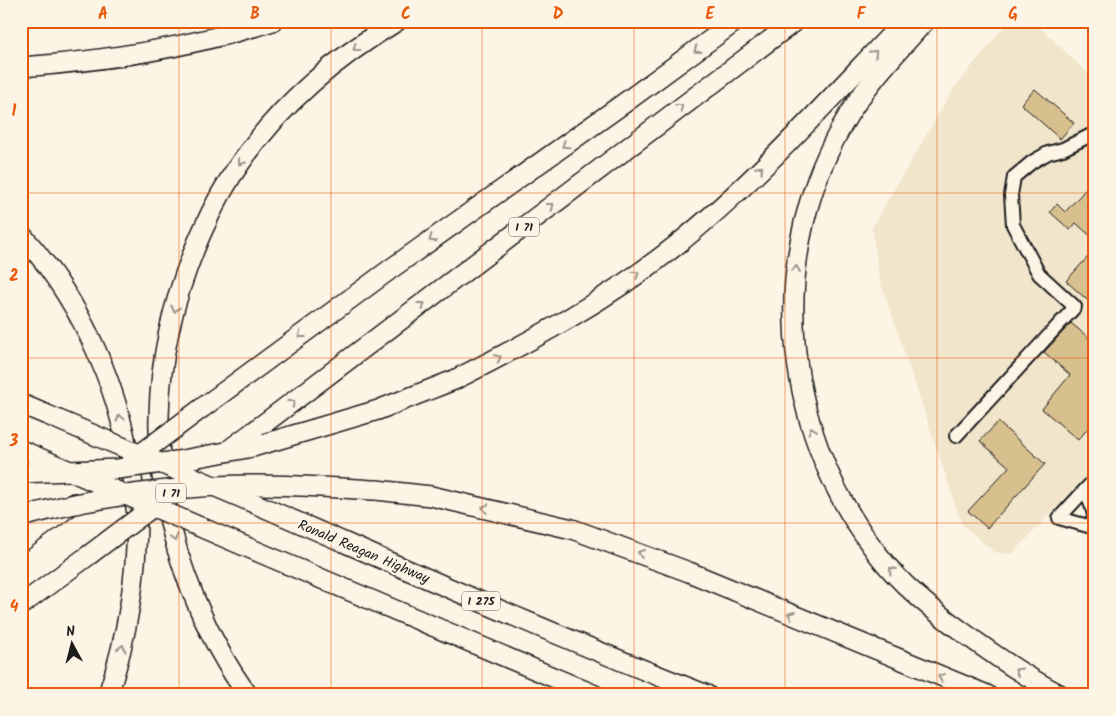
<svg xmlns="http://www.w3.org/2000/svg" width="1116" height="716" font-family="Kalam,sans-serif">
<rect width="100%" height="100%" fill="#fcf5e5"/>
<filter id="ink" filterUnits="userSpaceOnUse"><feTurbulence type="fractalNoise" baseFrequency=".02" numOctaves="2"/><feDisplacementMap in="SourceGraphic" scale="10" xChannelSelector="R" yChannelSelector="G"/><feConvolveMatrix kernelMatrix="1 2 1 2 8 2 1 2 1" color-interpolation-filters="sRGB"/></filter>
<g filter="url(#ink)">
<polygon fill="#f1e5cb" points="1009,21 1033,21 1095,80 1095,467 1012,554 994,552 962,524 879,277 872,227 954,88"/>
<g fill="#d8bf8e" stroke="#1c1c1c">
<polygon points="1035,89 1074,123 1060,139 1021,104"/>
<polygon points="1095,179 1095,240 1076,223 1070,230 1050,212 1057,204 1065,212"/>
<polygon points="1095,249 1095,307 1066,281"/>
<polygon points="1071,323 1095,343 1095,420 1078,440 1042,409 1070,375 1044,352"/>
<polygon points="998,422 1045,464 987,528 968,511 1009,467 980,441"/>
</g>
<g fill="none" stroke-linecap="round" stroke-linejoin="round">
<defs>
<g id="minor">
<polyline points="956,436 1075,307 1039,274 1013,225 1011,195 1014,177 1032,162 1048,153 1063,149 1095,133"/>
<polyline points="1095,479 1059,518 1095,528"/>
<polyline points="1086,489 1095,518"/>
</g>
<g id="highway">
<path d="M925,21C898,51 871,79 849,114C765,251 779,425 876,552C900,584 931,609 964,633C995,656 1026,677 1061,695"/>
<path d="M21,67C106,61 191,47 273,21"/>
<path d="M21,234C83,303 123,394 133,486C134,496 136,506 137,516C137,576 127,637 108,695"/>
<path d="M454,380C530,342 607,300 674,247C758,180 830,98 904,21"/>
<polyline points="21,404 45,414"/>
<polyline points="202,408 392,268 627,101 736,21"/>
<path d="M253,432C434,296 613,157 795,21"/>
<polyline points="21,450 35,456"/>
<polyline points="376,490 431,496 572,529 689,572 987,695"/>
<path d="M256,504C406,569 555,636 707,695"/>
<polyline points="21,542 74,503"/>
<polyline points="249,548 595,695"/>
<polyline points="21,605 89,555"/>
<path d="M248,695C226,666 209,633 195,599C144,479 148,353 201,234C212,209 225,184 241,162C283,102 335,59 397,21"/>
</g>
</defs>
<use href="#minor" stroke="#1c1c1c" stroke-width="16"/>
<use href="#highway" stroke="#1c1c1c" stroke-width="22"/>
<use href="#minor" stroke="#fcf5e5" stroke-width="12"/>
<use href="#highway" stroke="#fcf5e5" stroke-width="19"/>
<defs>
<g id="highway-bridge">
<polyline points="45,414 256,504"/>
<polyline points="230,449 253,432"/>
<polyline points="35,456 249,548"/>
<polyline points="131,461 202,408"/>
<polyline points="21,473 118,469 177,461 253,447 378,410 454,380"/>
<path d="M21,517C85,499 150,490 216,486C269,483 323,487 376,490"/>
<polyline points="89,555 162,500"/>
</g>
</defs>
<use href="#highway-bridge" stroke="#1c1c1c" stroke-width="22" stroke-linecap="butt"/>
<use href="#highway-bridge" stroke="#fcf5e5" stroke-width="19"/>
</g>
<defs><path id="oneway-chevron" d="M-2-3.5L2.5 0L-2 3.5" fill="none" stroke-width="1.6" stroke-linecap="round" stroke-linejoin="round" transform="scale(1.25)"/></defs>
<g stroke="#97938b">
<use href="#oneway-chevron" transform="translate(356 48) rotate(144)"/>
<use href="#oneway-chevron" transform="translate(697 50) rotate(144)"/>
<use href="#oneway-chevron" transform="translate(874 53) rotate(-46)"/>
<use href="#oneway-chevron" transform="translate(680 107) rotate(-37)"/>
<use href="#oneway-chevron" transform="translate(565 145) rotate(145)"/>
<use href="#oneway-chevron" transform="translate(241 162) rotate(125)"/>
<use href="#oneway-chevron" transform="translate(760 169) rotate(-46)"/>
<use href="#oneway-chevron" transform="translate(551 206) rotate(-38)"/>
<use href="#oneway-chevron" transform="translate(432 239) rotate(145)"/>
<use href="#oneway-chevron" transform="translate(796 269) rotate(-83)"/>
<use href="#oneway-chevron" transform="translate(636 274) rotate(-35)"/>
<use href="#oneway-chevron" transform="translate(422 305) rotate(-37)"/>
<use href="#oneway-chevron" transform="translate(175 309) rotate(104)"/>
<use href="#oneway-chevron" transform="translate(301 335) rotate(143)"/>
<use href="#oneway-chevron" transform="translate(498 358) rotate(-27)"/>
<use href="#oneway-chevron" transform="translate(292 403) rotate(-37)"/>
<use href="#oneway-chevron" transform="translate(120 418) rotate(-106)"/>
<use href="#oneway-chevron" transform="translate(812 430) rotate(-108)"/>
<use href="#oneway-chevron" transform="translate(485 508) rotate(-166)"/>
<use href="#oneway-chevron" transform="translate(174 538) rotate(74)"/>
<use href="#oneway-chevron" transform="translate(641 553) rotate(-159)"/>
<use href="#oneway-chevron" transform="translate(892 570) rotate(-132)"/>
<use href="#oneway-chevron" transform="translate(791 615) rotate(-157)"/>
<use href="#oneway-chevron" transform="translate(122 648) rotate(-75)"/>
<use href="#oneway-chevron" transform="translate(1018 671) rotate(-149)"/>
<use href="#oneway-chevron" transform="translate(941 677) rotate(-158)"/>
</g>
</g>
<path fill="none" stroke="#e8590c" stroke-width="1" stroke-opacity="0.55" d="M179,21V695M331,21V695M482,21V695M634,21V695M785,21V695M937,21V695M21,193H1095M21,358H1095M21,523H1095"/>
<g text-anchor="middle" stroke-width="4.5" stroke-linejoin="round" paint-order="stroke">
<g fill="#fcf5e5" stroke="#5f5d58" stroke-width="1">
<rect x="509" y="217.5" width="30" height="19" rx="4"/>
<rect x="156" y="483.5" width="30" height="19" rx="4"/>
<rect x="462" y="591.5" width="38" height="19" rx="4"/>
</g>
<g font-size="12" font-weight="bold" fill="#1c1c1c">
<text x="524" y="231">I 71</text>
<text x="171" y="497">I 71</text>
<text x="481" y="605">I 275</text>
</g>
<g font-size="14" fill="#1c1c1c" stroke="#fcf5e5">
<text transform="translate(364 551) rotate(23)" y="5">Ronald Reagan Highway</text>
</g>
</g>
<rect width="1116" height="716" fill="none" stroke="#fcf5e5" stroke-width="55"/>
<g transform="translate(72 644) rotate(353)" stroke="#fcf5e5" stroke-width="4" paint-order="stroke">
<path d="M0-4L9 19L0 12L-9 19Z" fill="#1c1c1c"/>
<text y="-8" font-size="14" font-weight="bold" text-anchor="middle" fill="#1c1c1c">N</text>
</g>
<rect x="28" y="28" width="1060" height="660" fill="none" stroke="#e8590c" stroke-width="2"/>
<g font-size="16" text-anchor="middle" font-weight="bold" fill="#e8590c">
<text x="103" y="19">A</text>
<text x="255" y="19">B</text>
<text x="406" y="19">C</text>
<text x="558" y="19">D</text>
<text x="710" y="19">E</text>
<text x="861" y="19">F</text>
<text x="1013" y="19">G</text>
<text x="14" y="116">1</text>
<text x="14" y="281">2</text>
<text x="14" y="446">3</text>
<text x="14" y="612">4</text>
</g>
</svg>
